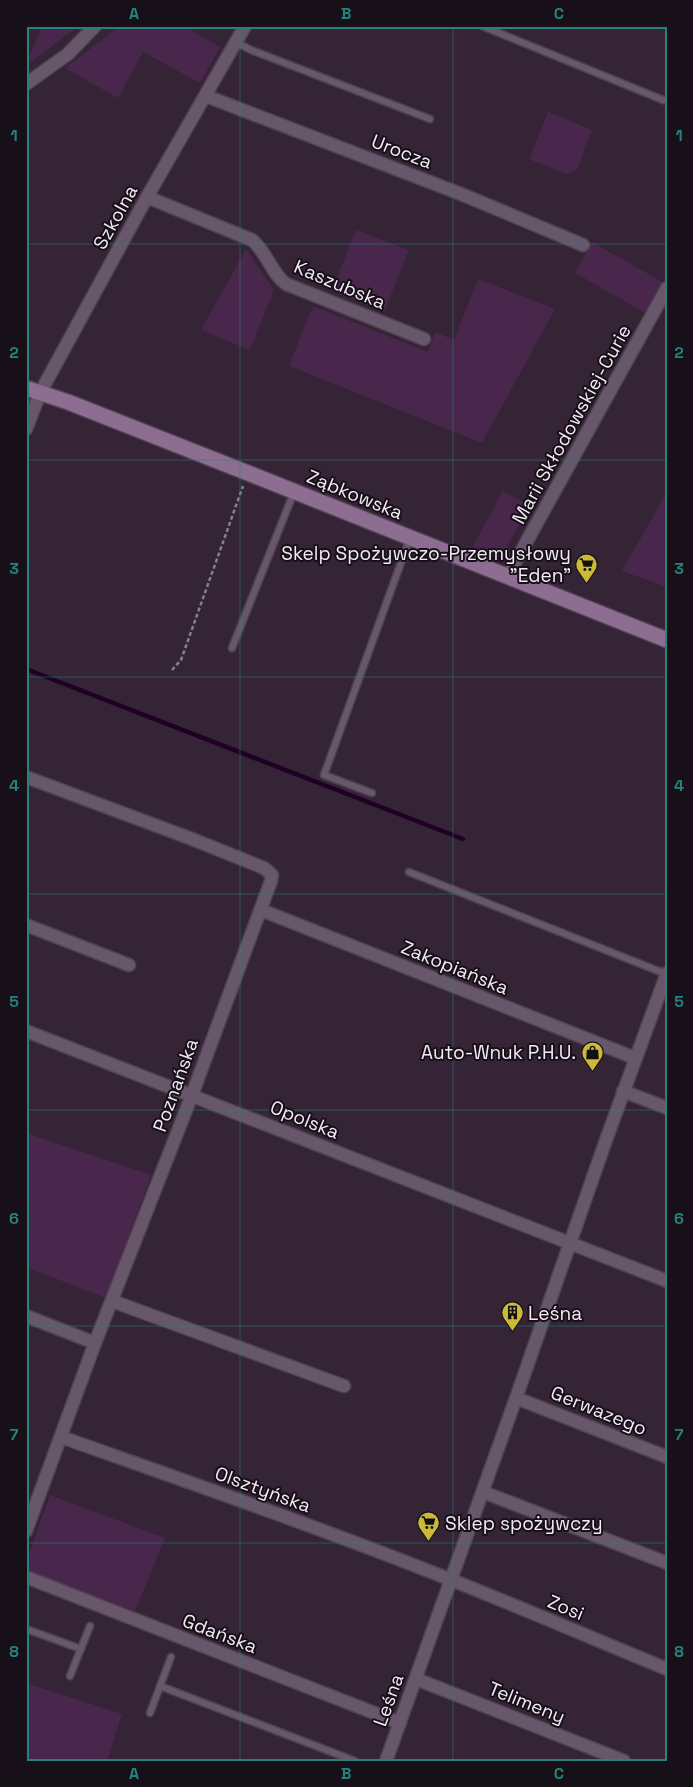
<svg xmlns="http://www.w3.org/2000/svg" width="693" height="1787" font-family="'Space Grotesk',sans-serif">
<rect width="100%" height="100%" fill="#342435"/>
<g fill="#49274c">
<polygon points="42,26 78,26 33,61 28,60"/>
<polygon points="120,26 184,26 220,47 200,83 143,52 118,98 65,68"/>
<polygon points="548,112 592,130 577,169 567,174 529,159"/>
<polygon points="356,230 409,250 384,312 332,291"/>
<polygon points="592,242 666,284 649,315 575,273"/>
<polygon points="246,249 274,290 250,350 201,330"/>
<polygon points="478,279 555,309 482,443 289,366 313,306 428,352 435,332 454,340"/>
<path d="M503,491L530,506L507,546C512,553 511,556 506,564L471,550Z"/>
<polygon points="667,492 667,587 622,571"/>
<polygon points="26,1133 151,1175 106,1298 26,1267"/>
<polygon points="50,1495 165,1538 135,1611 26,1570 26,1562"/>
<polygon points="26,1683 122,1714 107,1761 26,1761"/>
</g>
<g fill="none" stroke-linecap="round" stroke-linejoin="round">
<polyline stroke="#210025" stroke-width="4.5" points="26,669 463,839"/>
<defs>
<g id="lane">
<polyline points="482,26 663,100"/>
<polyline points="236,42 251,50 430,119"/>
<polyline points="232,648 294,492"/>
<polyline points="372,793 324,775 410,538"/>
<polyline points="409,872 666,974"/>
<polyline points="26,1629 81,1649"/>
<polyline points="70,1676 90,1626"/>
<polyline points="160,1686 355,1761"/>
<polyline points="150,1713 171,1657"/>
</g>
<g id="street">
<polyline points="26,84 68,54 95,26"/>
<polyline points="206,96 461,194 583,245"/>
<path d="M147,197L252,240C267,252 271,273 286,284L424,339"/>
<polyline points="26,429 40,393 147,197 245,26"/>
<polyline points="507,577 667,288"/>
<polyline points="26,777 192,839 264,868 272,875 271,881 192,1095 95,1343 26,1531"/>
<polyline points="261,910 635,1058"/>
<polyline points="26,925 129,965"/>
<polyline points="26,1031 667,1281"/>
<polyline points="623,1091 667,1108"/>
<polyline points="112,1301 344,1386"/>
<polyline points="26,1316 95,1343"/>
<polyline points="516,1398 667,1457"/>
<path d="M61,1437C191,1483 321,1528 449,1579C522,1608 594,1639 667,1669"/>
<polyline points="483,1492 667,1563"/>
<polyline points="26,1577 400,1723"/>
<polyline points="416,1679 624,1761"/>
<polyline points="386,1761 516,1398 606,1140 667,973"/>
</g>
<polyline id="secondary" points="26,388 68,402 248,473 667,640"/>
</defs>
<use href="#lane" stroke="#4f4250" stroke-width="9"/>
<use href="#street" stroke="#4f4250" stroke-width="15"/>
<use href="#secondary" stroke="#4f4250" stroke-width="18"/>
<polyline stroke="#8b7e8c" stroke-width="2.5" stroke-dasharray="4 2.5" stroke-linecap="butt" points="172,670 181,660 243,486"/>
<use href="#lane" stroke="#68576a" stroke-width="6"/>
<use href="#street" stroke="#68576a" stroke-width="12"/>
<use href="#secondary" stroke="#8e6d92" stroke-width="15"/>
</g>
<path fill="none" stroke="#26827c" stroke-width="1" stroke-opacity="0.55" d="M240,26V1761M453,26V1761M26,244H667M26,460H667M26,677H667M26,894H667M26,1110H667M26,1326H667M26,1543H667"/>
<defs>
<symbol id="supermarket-pin" viewBox="-11 -11 22 30"><path d="M0 17L-7.5 6A9.5 9.5 0 1 1 7.5 6Z" fill="#ccb938" stroke="#171018"/><path d="M-6-5.5h2.5l.6 2H6L4.5 2H-2.5L-4.4-4H-6ZM-1.5 3.2a1.3 1.3 0 1 0 .1 0ZM3 3.2a1.3 1.3 0 1 0 .1 0Z" fill="#111"/></symbol>
<symbol id="shop-pin" viewBox="-11 -11 22 30"><path d="M0 17L-7.5 6A9.5 9.5 0 1 1 7.5 6Z" fill="#ccb938" stroke="#171018"/><path d="M-5-2.5h2.3a2.7 3.5 0 0 1 5.4 0H5L5.5 6h-11ZM-1.5-2.5h3a1.5 2.3 0 0 0-3 0Z" fill="#111"/></symbol>
<symbol id="building-pin" viewBox="-11 -11 22 30"><path d="M0 17L-7.5 6A9.5 9.5 0 1 1 7.5 6Z" fill="#ccb938" stroke="#171018"/><path d="M-4-6H4V6H1V3H-1V6H-4ZM-2.5-4.3h1.7v1.8h-1.7ZM.8-4.3h1.7v1.8H.8ZM-2.5-1h1.7V.8h-1.7ZM.8-1h1.7V.8H.8Z" fill="#111"/></symbol>
</defs>
<g fill-rule="evenodd">
<use href="#supermarket-pin" x="574" y="552" width="25" height="34"/>
<use href="#shop-pin" x="580" y="1040" width="25" height="34"/>
<use href="#building-pin" x="500" y="1300" width="25" height="34"/>
<use href="#supermarket-pin" x="416" y="1510" width="25" height="34"/>
</g>
<g text-anchor="middle" stroke-width="4" stroke-linejoin="round" paint-order="stroke">
<g font-size="19" fill="#f4eaf5" stroke="#171018">
<text transform="translate(402 151) rotate(21)" y="7">Urocza</text>
<text transform="translate(115 217) rotate(-61)" y="7">Szkolna</text>
<text transform="translate(340 284) rotate(23)" y="7">Kaszubska</text>
<text transform="translate(571 424) rotate(-61)" y="7">Marii Skłodowskiej-Curie</text>
<text transform="translate(355 494) rotate(22)" y="7">Ząbkowska</text>
<text transform="translate(455 967) rotate(22)" y="7">Zakopiańska</text>
<text transform="translate(175 1085) rotate(-70)" y="7">Poznańska</text>
<text transform="translate(305 1119) rotate(22)" y="7">Opolska</text>
<text transform="translate(599 1410) rotate(22)" y="7">Gerwazego</text>
<text transform="translate(263 1489) rotate(20)" y="7">Olsztyńska</text>
<text transform="translate(566 1607) rotate(22)" y="7">Zosi</text>
<text transform="translate(220 1633) rotate(21)" y="7">Gdańska</text>
<text transform="translate(388 1700) rotate(-70)" y="7">Leśna</text>
<text transform="translate(527 1702) rotate(22)" y="7">Telimeny</text>
</g>
<g font-size="19" fill="#f4eaf5" stroke="#171018" text-anchor="end">
<text x="571" y="560">Skelp Spożywczo-Przemysłowy<tspan x="571" dy="22">"Eden"</tspan></text>
<text x="576" y="1059">Auto-Wnuk P.H.U.</text>
<text x="528" y="1320" text-anchor="start">Leśna</text>
<text x="445" y="1530" text-anchor="start">Sklep spożywczy</text>
</g>
</g>
<rect width="693" height="1787" fill="none" stroke="#171018" stroke-width="55"/>
<rect x="28" y="28" width="638" height="1732" fill="none" stroke="#26827c" stroke-width="2"/>
<g font-size="16" text-anchor="middle" font-weight="bold" fill="#26827c">
<text x="134" y="19">A</text>
<text x="346" y="19">B</text>
<text x="559" y="19">C</text>
<text x="14" y="141">1</text>
<text x="679" y="141">1</text>
<text x="14" y="358">2</text>
<text x="679" y="358">2</text>
<text x="14" y="574">3</text>
<text x="679" y="574">3</text>
<text x="14" y="791">4</text>
<text x="679" y="791">4</text>
<text x="14" y="1007">5</text>
<text x="679" y="1007">5</text>
<text x="14" y="1224">6</text>
<text x="679" y="1224">6</text>
<text x="14" y="1440">7</text>
<text x="679" y="1440">7</text>
<text x="14" y="1657">8</text>
<text x="679" y="1657">8</text>
<text x="134" y="1779">A</text>
<text x="346" y="1779">B</text>
<text x="559" y="1779">C</text>
</g>
</svg>
